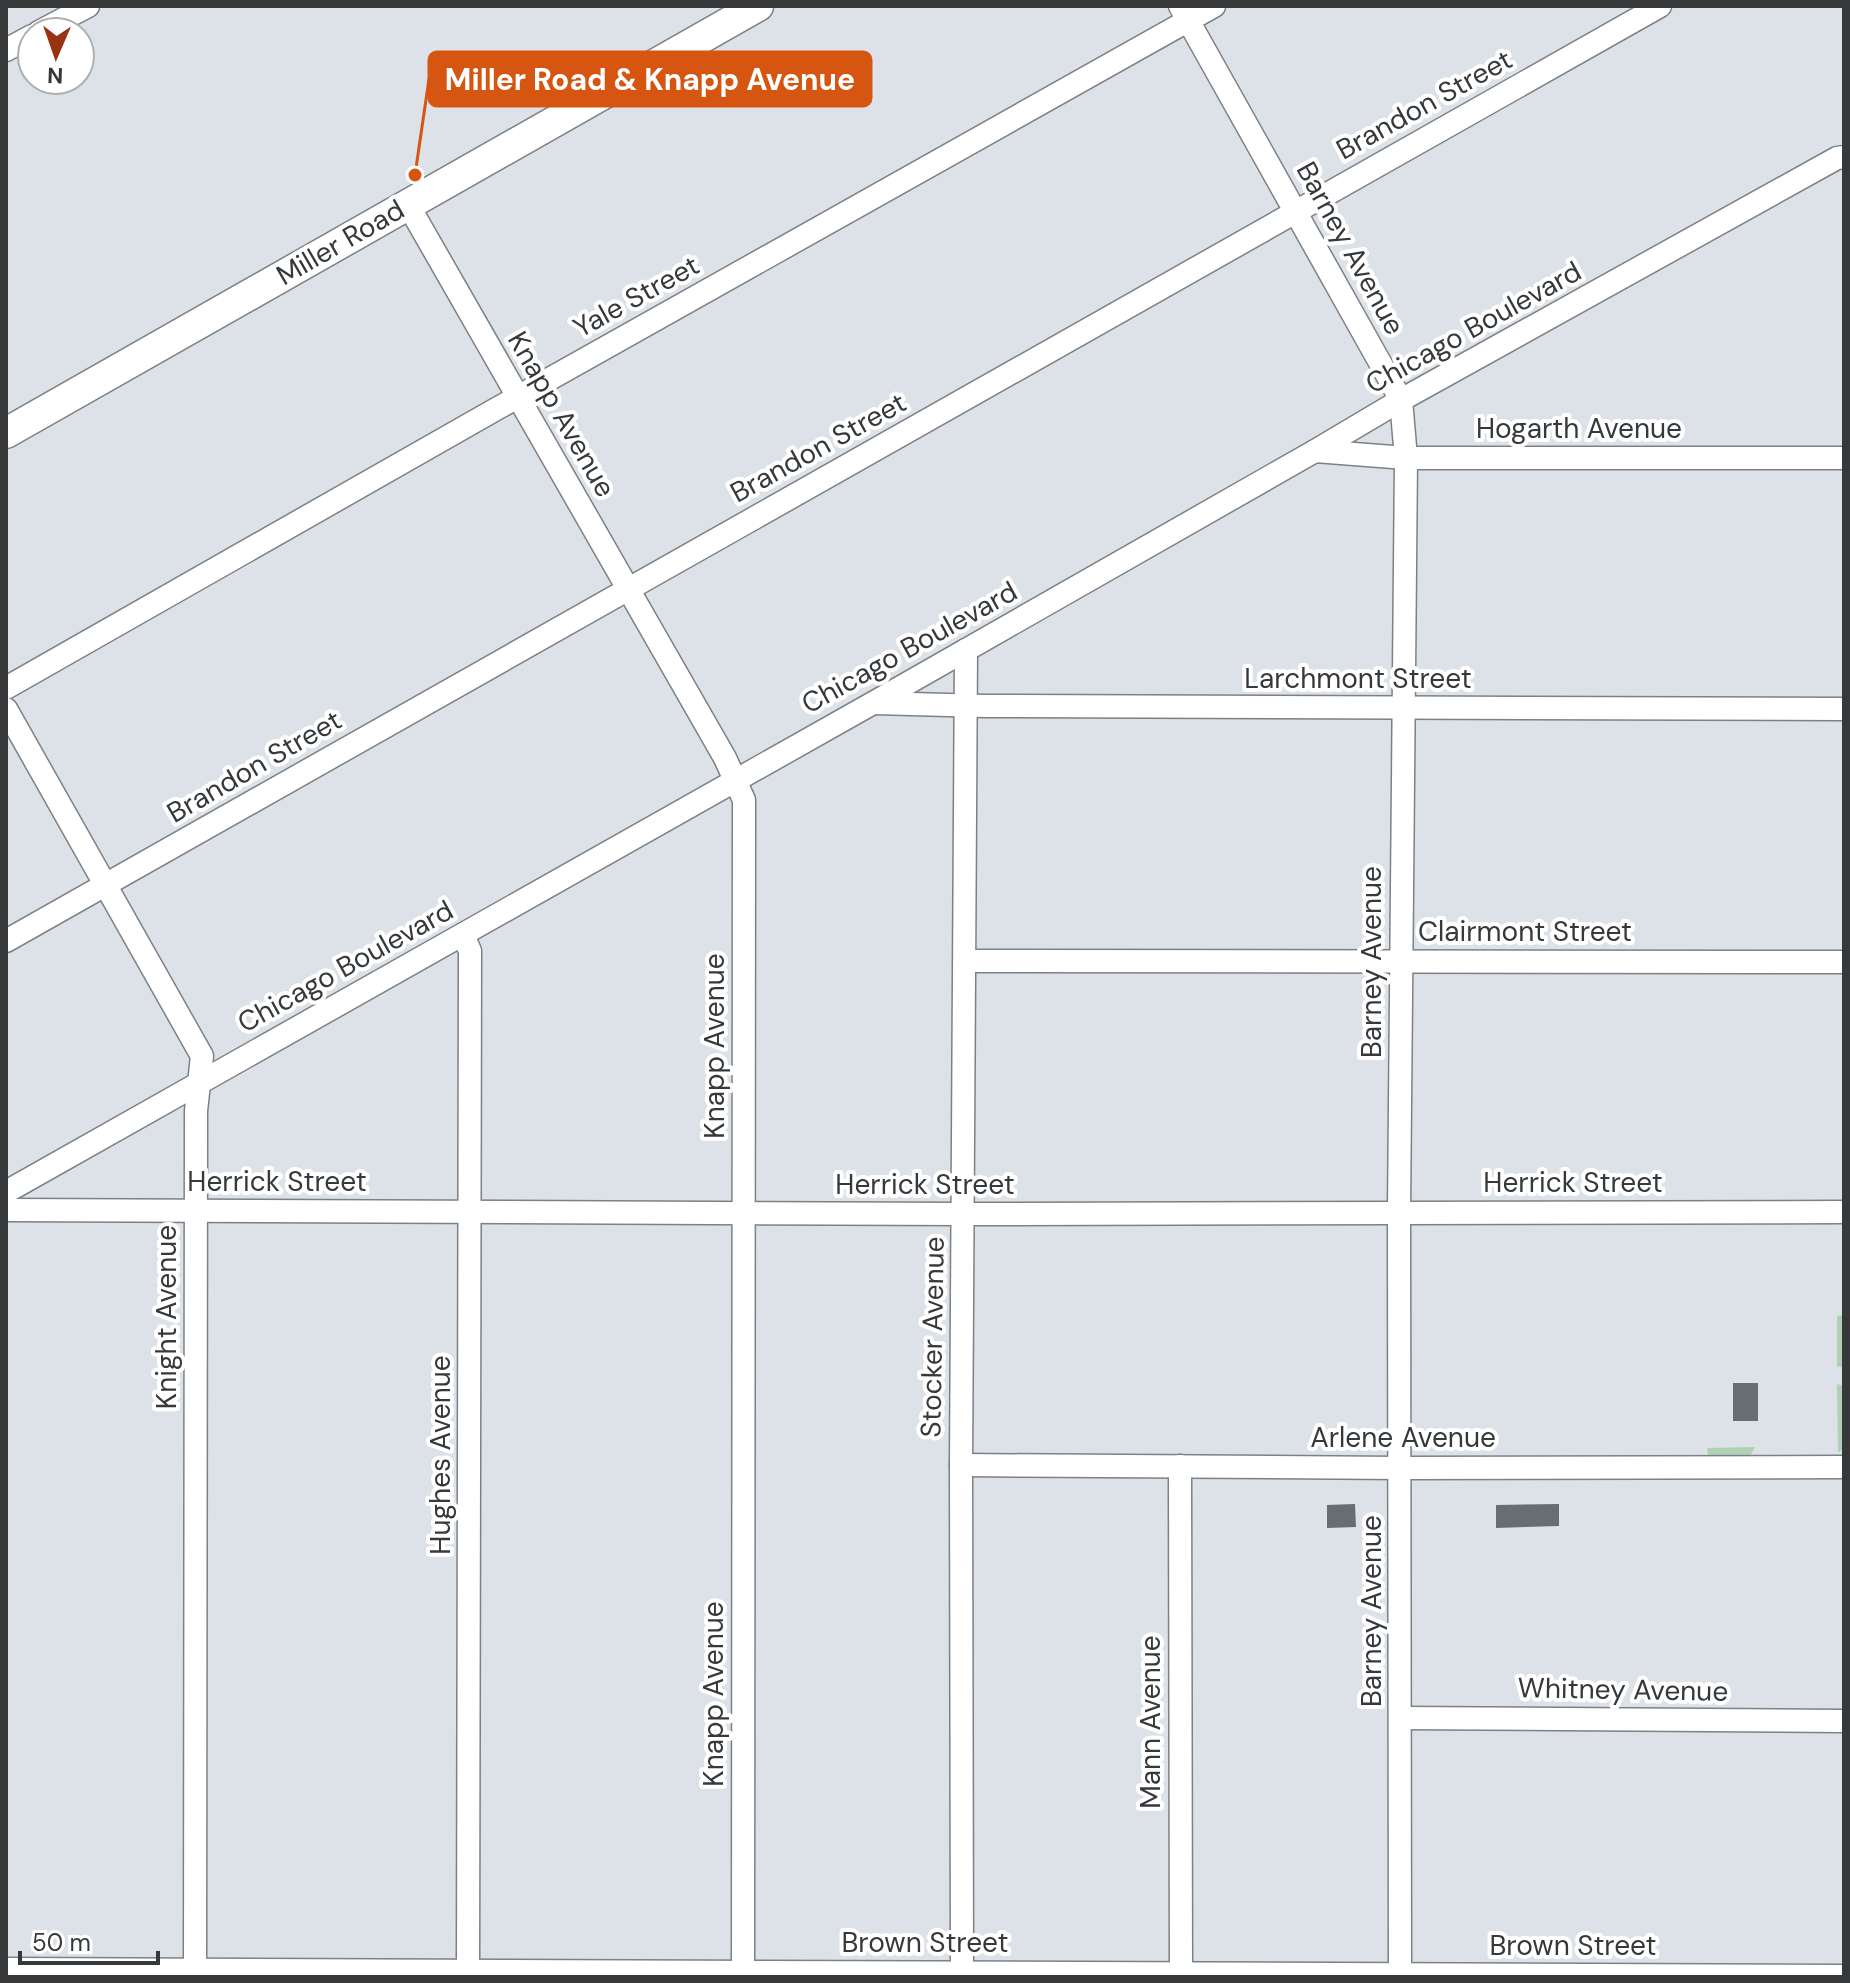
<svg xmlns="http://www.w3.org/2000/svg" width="1850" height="1983" font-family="'DM Sans',sans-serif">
<rect width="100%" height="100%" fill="#dde2e8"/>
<g fill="#b0d1b5">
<polygon points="1844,1315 1844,1368 1837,1366 1837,1316"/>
<polygon points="1837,1384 1844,1386 1844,1448 1838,1453"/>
<polygon points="1755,1447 1750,1456 1708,1455 1707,1448"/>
</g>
<g fill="#686d72">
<rect x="1733" y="1383" width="25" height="38"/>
<polygon points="1355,1504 1356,1527 1327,1528 1327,1505"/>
<polygon points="1559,1504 1559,1526 1496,1528 1496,1505"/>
</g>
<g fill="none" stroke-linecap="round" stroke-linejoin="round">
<defs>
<g id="minor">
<polyline points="1180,6 1401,400 1406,458 1399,1212 1400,1977"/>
<polyline points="39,32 88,6"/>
<polyline points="6,50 32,36"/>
<polyline points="407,203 725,758 744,800 743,1977"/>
<polyline points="1315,451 1406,458 1844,458"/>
<polyline points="6,688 498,408 1214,6"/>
<polyline points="874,703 985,706 1844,709"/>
<polyline points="6,709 202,1056 196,1111 195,1977"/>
<polyline points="463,935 470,951 468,1977"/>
<polyline points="6,941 1660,6"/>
<polyline points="966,961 1844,962"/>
<polyline points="6,1192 873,703 1315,451 1401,400 1837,158 1844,157"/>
<polyline points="6,1210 964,1214 1844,1212"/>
<polyline points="961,1465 1401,1468 1844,1467"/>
<polyline points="1180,1466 1181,1977"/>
<polyline points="1402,1718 1844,1721"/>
<polyline points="6,1969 1844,1976"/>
<polyline points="962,1977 961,1465 966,650"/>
</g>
<polyline id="secondary" points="6,433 758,6"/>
</defs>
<use href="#minor" stroke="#7c8186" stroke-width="25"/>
<use href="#secondary" stroke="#7c8186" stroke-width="33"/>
<use href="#minor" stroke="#fff" stroke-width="22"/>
<use href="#secondary" stroke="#fff" stroke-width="30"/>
</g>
<g text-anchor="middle" stroke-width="8" stroke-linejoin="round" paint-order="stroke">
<g font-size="28" fill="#36383a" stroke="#fff">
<text transform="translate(1424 104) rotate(-29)" y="10">Brandon Street</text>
<text transform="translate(340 242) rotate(-30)" y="10">Miller Road</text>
<text transform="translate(1351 248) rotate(61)" y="10">Barney Avenue</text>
<text transform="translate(636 296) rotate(-29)" y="10">Yale Street</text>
<text transform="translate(1473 327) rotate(-29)" y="10">Chicago Boulevard</text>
<text transform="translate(562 414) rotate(60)" y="10">Knapp Avenue</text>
<text x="1579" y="438">Hogarth Avenue</text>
<text transform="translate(818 447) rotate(-29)" y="10">Brandon Street</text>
<text transform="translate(909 647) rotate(-29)" y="10">Chicago Boulevard</text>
<text x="1358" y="688">Larchmont Street</text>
<text transform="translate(254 766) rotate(-30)" y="10">Brandon Street</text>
<text x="1525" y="941">Clairmont Street</text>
<text transform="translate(1371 962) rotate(-90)" y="10">Barney Avenue</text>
<text transform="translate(345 966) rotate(-29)" y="10">Chicago Boulevard</text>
<text transform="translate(714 1046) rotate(-90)" y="10">Knapp Avenue</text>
<text x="277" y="1191">Herrick Street</text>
<text x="1573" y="1192">Herrick Street</text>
<text x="925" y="1194">Herrick Street</text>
<text transform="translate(166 1317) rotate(-90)" y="10">Knight Avenue</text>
<text transform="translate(932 1337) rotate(-89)" y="10">Stocker Avenue</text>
<text x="1403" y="1447">Arlene Avenue</text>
<text transform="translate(440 1455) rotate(-90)" y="10">Hughes Avenue</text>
<text transform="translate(1371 1611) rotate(-90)" y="10">Barney Avenue</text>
<text transform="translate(1623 1689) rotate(1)" y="10">Whitney Avenue</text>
<text transform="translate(713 1694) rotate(-90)" y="10">Knapp Avenue</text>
<text transform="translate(1150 1722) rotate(-90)" y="10">Mann Avenue</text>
<text x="925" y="1952">Brown Street</text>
<text x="1573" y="1955">Brown Street</text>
</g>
</g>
<path fill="none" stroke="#d65611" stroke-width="3" d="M415 175L429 79"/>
<circle fill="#d65611" stroke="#fff" stroke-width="3" cx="415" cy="175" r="8"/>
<rect fill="#d65611" stroke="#d65611" stroke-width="3" x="429" y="52" width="442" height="54" rx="8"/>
<g font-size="30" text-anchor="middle" font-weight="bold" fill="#fff">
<text x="650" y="90">Miller Road &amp; Knapp Avenue</text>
</g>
<rect width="1850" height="1983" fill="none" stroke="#36383a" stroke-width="16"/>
<g transform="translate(56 56) rotate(182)"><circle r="38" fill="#ffffff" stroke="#afafb0" stroke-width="2"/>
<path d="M0-6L14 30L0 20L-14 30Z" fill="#993211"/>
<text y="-12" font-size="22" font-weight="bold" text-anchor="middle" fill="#36383a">N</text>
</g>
<path d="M20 1951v12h138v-12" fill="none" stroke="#36383a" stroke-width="4"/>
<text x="32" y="1951" font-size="24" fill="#36383a" stroke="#ffffff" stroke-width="6" paint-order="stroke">50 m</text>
</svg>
